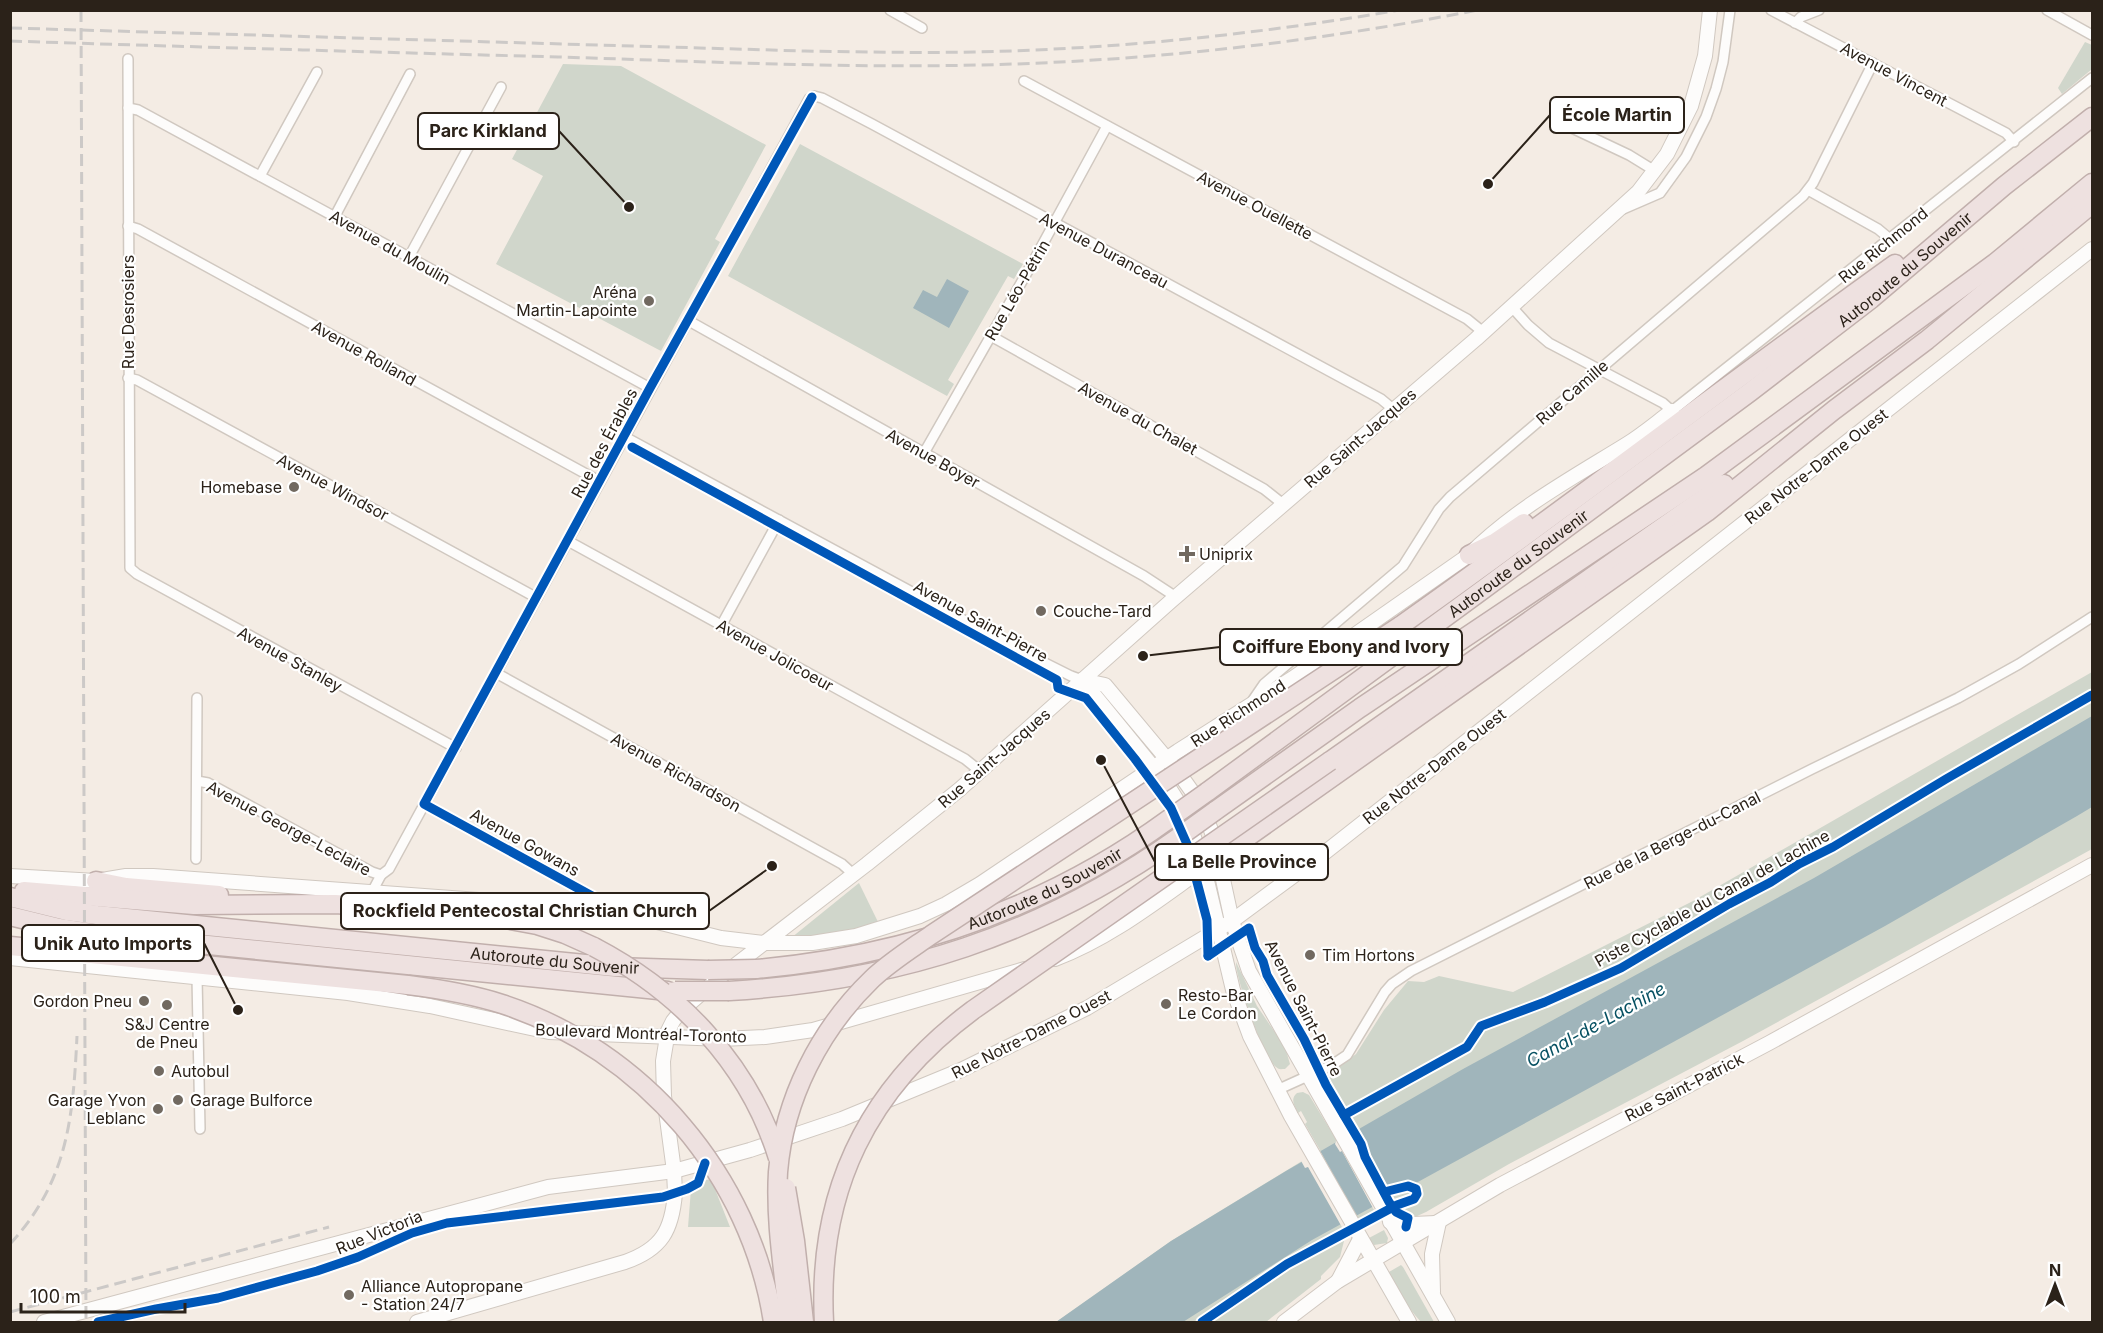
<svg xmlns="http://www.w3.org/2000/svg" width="2103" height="1333" font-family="Inter,sans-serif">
<rect width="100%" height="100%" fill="#f4ece4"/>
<g fill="#d0d6cb">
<polygon points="2085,42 2092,45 2092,69 2062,94 2058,88"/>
<polygon points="563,64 621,66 766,145 715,239 720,242 661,351 496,264 543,176 512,159"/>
<polygon points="800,144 1023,264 1014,279 1008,276 948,380 954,384 947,396 728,276"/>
<path d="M2092,672V849L1743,1041L1509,1164L1426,1212L1415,1217L1414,1215H1405L1397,1209L1345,1237L1340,1257L1321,1276V1279L1266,1322H1056L1171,1241L1320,1150L1305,1124L1307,1122L1301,1111L1298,1113C1294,1105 1290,1099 1297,1093L1303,1092L1309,1095L1337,1141L1349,1134L1328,1096L1326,1089V1081L1339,1067L1356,1054L1384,1010L1408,981L1424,982L1439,976L1513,992L1693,901Z"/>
<polygon points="859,883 879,924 843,932 791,938"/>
<path d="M1236,962L1257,1006L1285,1047L1290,1064L1285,1069C1281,1069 1279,1070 1276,1067C1263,1057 1235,977 1236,962Z"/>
<polygon points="711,1179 730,1227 688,1227 691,1189 702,1181"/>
<polygon points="1384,1230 1388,1238 1387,1243 1374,1245 1369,1238"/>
<path d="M1401,1265L1403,1267L1434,1322H1421C1407,1307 1398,1291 1389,1272Z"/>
</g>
<g fill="#a0b5bb">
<polygon points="947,279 969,291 949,328 913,308 923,290 937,297"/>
<polygon points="2092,716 2092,807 2077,816 1885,926 1312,1240 1183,1322 1056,1322 1171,1241 1286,1171 1463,1069 1814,878"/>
</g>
<g fill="#f4ece4">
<polygon points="1357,1130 1364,1143 1367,1155 1384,1184 1390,1187 1410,1183 1418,1187 1411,1191 1388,1195 1391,1202 1374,1210 1342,1151 1340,1152 1335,1144 1336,1141"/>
<polygon points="1319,1149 1357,1219 1357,1221 1343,1229 1308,1167 1305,1168 1300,1159"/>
</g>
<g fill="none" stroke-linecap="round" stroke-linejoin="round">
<defs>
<g id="street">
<polyline points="890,10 922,28"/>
<polyline points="1771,10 2006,133 2014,142"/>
<polyline points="2047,10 2092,35"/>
<polyline points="1795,23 1801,17 1819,10"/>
<polyline points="128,59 130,568 137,574 456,748"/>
<polyline points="1024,81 1467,319 1483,332"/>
<polyline points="128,108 138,110 650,388"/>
<polyline points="1555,120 1629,155 1655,171"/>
<polyline points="260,176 317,72"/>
<polyline points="1808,190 1878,229 1890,239"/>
<polyline points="1623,209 1660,193 1686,157 1706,117 1716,89 1723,62 1730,10"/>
<polyline points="335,216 410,74"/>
<polyline points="128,226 138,229 599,481"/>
<polyline points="409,257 501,87"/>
<polyline points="1511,306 1528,325 1549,343 1663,403 1672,411 2092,78"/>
<polyline points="689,321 1144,576 1176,597"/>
<polyline points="991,336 1264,489 1283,504"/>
<polyline points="128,378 137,380 537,598"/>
<polyline points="625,437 1021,651 1071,676 1082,680"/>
<polyline points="924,453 1033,262 1107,126"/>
<polyline points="568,541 965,759 980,771"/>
<polyline points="721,626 779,520"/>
<polyline points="496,673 842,864 853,874"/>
<polyline points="1253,700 1264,684 1403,566 1439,509 1450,497 1803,196 1813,183 1873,63"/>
<polyline points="197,781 208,783 372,872 381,875"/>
<polyline points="424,804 592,896 606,912"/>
<polyline points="196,859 197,698"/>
<polyline points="372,892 381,875 389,869 809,99 814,96 822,98 872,124 1381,399 1393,409"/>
<polyline points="197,977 200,1129"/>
<polyline points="1277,1090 1332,1065 1347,1055 1385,992 1392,984 1411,971 1812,769 1958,698 2019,664 2092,617"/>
</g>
<g id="secondary">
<polyline points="1082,680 1105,685 1181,776 1201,804 1214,838 1232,921 1249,971 1448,1322"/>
<polyline points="1082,680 1166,783 1187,816 1204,868 1233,990 1250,1036 1291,1116 1409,1322"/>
<path d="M10,876L96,881L126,876H153L520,903L587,909L641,918L721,938L764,943H812L856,936L920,916L946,904L980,884L1178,751L1293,678L1469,555C1515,509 1572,478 1627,444C1643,434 1657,422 1672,411"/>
<polyline points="10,958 348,993 430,1006 549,1032 722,1039 765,1037 813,1030 1025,969"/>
<path d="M1055,959C1116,936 1165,894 1218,858"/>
<polyline points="1390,1222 1413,1224 1436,1223"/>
<polyline points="1338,1281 1360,1239"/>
<polyline points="1433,1292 1432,1254 1439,1222"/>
<polyline points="44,1322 548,1187 674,1171 750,1150 842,1119 961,1070 1087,1008 1232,921 1323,854 2092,249"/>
<path d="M417,1322L625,1262C662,1249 672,1230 675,1193L674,1171L664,1096L663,1061L668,1031L673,1021L681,1011L720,977L867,864L960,789L1171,601L1476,339L1638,192L1667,154L1691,106L1705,56L1710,10"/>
<polyline points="1284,1322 1338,1281 1500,1185 1769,1043 2092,865"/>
</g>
<g id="highway">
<polyline points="1469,555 1496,542 1524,523"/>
<path d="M1400,626C1567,508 1729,383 1895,264"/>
<polyline points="1330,761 1724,484"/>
<path id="s1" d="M1207,792L1481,591L1750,392L1871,299L2004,186L2092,117"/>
<polyline points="1215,811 1360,708 1706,476 1995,263 2092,183"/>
<polyline points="1218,858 1707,512 1834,410 1927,340 2092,204"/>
<polyline points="96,881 126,887 219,895"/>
<polyline points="24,891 194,905 335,904 474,913 537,925 565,934 594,947"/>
<path id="s2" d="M10,897L67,911L97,915L615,967L708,970"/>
<polyline points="10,916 59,928 98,934 668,991"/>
<polyline points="10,946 408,985"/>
<path id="s3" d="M756,969C906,956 1047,908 1169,819"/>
<path d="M729,991C899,981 1039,936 1179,837"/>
</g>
</defs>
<use href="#street" stroke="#d0c8c0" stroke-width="12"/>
<use href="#secondary" stroke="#d0c8c0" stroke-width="16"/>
<use href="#highway" stroke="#c1afac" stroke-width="21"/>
<use href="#street" stroke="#fdfcfb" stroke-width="9"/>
<use href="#secondary" stroke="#fdfcfb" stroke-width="14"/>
<use href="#highway" stroke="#eee1e0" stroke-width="18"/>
<g stroke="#ccc9c7" stroke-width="3" stroke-dasharray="12 6" stroke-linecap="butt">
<polyline points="81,10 86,1322"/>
<path d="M10,28L805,51C861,52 918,53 974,52C1117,49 1259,34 1400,10"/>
<path d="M10,41C193,47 375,52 558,57C725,62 893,71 1060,62C1201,55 1340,37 1478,10"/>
<path d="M10,1244C68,1181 73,1118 77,1036"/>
<polyline points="10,1312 329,1227"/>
</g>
<defs>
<g id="highway-bridge">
<polyline points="1169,819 1207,792"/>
<polyline points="1179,837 1215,811"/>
<path d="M594,947C680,992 749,1064 778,1158"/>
<polyline points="708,970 756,969"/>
<path d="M408,985C440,989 471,994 502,1004C643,1050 751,1176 773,1322"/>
<polyline points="675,991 729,991"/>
<polyline points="786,1188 795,1241 804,1322"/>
<path d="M789,1322C784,1273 775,1222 778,1172C784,1099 820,1029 872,979C890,962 911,949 931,935L1400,626"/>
<path d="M824,1322C817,1190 868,1088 973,1010L1330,761"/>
</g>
</defs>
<use href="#highway-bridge" stroke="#c1afac" stroke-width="21" stroke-linecap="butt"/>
<use href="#highway-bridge" stroke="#eee1e0" stroke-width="18"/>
<defs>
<g id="cycleway">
<polyline points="632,447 1057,680 1058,688 1086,698 1135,759 1171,808 1187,844 1207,920 1208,956"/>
<polyline points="606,912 592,896 424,804 650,388 812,97"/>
<polyline points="1208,956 1249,928 1255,948 1263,961 1267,975 1304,1039 1326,1085 1361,1144 1365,1157 1389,1202 1396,1212 1408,1218 1406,1227"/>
<polyline points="1344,1115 1467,1047 1481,1026 1545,1002 1621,968 1729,904 1771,882 1799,864 1833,847 1946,779 2092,695"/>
<polyline points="98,1322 156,1309 218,1298 317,1271 358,1257 412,1233 447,1223 663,1197 687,1189 698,1183 705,1163"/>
<polyline points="1202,1322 1287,1264 1397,1205 1414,1199 1417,1194 1416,1189 1408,1186 1384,1192"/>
</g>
</defs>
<use href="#cycleway" stroke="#fff" stroke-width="13"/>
<use href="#cycleway" stroke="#0057b8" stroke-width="9"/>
</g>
<g fill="#716960" stroke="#fff" stroke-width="2">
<circle cx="649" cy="301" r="6"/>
<circle cx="294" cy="487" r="6"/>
<path d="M1184 545h6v6h6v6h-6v6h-6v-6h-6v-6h6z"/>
<circle cx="1041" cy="611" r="6"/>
<circle cx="1310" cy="955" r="6"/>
<circle cx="144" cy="1001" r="6"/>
<circle cx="1166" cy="1004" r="6"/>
<circle cx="167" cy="1005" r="6"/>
<circle cx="159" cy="1071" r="6"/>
<circle cx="178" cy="1100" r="6"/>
<circle cx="158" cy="1109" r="6"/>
<circle cx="349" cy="1295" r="6"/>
</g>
<g text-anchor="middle" stroke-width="4.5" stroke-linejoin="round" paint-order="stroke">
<g font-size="16" fill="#2b2219" stroke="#fff">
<text transform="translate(1894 74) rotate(28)" y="6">Avenue Vincent</text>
<text transform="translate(1255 205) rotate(28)" y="6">Avenue Ouellette</text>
<text transform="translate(1883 245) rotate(-39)" y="6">Rue Richmond</text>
<text transform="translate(390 247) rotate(29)" y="6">Avenue du Moulin</text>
<text transform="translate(1104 250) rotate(28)" y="6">Avenue Duranceau</text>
<text dy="6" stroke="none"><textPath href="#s1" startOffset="872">Autoroute du Souvenir</textPath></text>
<text transform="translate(1017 290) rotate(-60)" y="6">Rue Léo-Pétrin</text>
<text transform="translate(128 312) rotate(-90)" y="6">Rue Desrosiers</text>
<text transform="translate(364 353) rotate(29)" y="6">Avenue Rolland</text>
<text transform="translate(1572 392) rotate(-41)" y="6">Rue Camille</text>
<text transform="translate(1138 418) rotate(29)" y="6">Avenue du Chalet</text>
<text transform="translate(1360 438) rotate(-41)" y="6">Rue Saint-Jacques</text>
<text transform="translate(604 443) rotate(-62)" y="6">Rue des Érables</text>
<text transform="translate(933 458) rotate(29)" y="6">Avenue Boyer</text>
<text transform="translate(1816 466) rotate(-38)" y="6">Rue Notre-Dame Ouest</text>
<text transform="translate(333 487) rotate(28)" y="6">Avenue Windsor</text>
<text dy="6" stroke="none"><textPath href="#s1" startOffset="386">Autoroute du Souvenir</textPath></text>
<text transform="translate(981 621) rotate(29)" y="6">Avenue Saint-Pierre</text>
<text transform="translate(775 655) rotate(29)" y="6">Avenue Jolicoeur</text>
<text transform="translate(290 659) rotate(29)" y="6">Avenue Stanley</text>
<text transform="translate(1238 713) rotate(-33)" y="6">Rue Richmond</text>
<text transform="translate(994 758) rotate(-41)" y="6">Rue Saint-Jacques</text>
<text transform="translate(1434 766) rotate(-38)" y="6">Rue Notre-Dame Ouest</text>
<text transform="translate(676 772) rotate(29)" y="6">Avenue Richardson</text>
<text transform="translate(289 828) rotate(28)" y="6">Avenue George-Leclaire</text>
<text transform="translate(1672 840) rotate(-27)" y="6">Rue de la Berge-du-Canal</text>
<text transform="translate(525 842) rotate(29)" y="6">Avenue Gowans</text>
<text dy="6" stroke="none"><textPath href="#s3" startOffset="302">Autoroute du Souvenir</textPath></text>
<text transform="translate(1712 898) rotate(-29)" y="6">Piste Cyclable du Canal de Lachine</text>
<text dy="6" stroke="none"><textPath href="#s2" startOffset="549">Autoroute du Souvenir</textPath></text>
<text transform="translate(1304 1008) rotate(63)" y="6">Avenue Saint-Pierre</text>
<text transform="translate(641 1033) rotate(2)" y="6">Boulevard Montréal-Toronto</text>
<text transform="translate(1031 1034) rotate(-27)" y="6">Rue Notre-Dame Ouest</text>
<text transform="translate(1684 1087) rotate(-27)" y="6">Rue Saint-Patrick</text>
<text transform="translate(379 1232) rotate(-22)" y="6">Rue Victoria</text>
</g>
<g font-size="16" fill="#2b2219" stroke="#fff" text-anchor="start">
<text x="637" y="298" text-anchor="end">Aréna<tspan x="637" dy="18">Martin-Lapointe</tspan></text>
<text x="282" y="493" text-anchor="end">Homebase</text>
<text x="1199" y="560">Uniprix</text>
<text x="1053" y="617">Couche-Tard</text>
<text x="1322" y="961">Tim Hortons</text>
<text x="1178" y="1001">Resto-Bar<tspan x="1178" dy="18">Le Cordon</tspan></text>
<text x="132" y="1007" text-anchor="end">Gordon Pneu</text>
<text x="167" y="1030" text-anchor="middle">S&amp;J Centre<tspan x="167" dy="18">de Pneu</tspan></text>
<text x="171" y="1077">Autobul</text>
<text x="146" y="1106" text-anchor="end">Garage Yvon<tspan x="146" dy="18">Leblanc</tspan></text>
<text x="190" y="1106">Garage Bulforce</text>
<text x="361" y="1292">Alliance Autopropane<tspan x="361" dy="18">- Station 24/7</tspan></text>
</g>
<g font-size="18" font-style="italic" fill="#065062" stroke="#fff">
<text transform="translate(1596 1025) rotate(-29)" y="6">Canal-de-Lachine</text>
</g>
</g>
<path fill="none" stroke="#2b2219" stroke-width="2" d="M1488 184L1550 115M629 207L559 131M1143 656L1220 647M1101 760L1155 862M772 866L709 911M238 1010L204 943"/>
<g fill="#2b2219" stroke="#fff" stroke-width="2">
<circle cx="1488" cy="184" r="6"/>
<circle cx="629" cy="207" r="6"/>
<circle cx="1143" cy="656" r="6"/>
<circle cx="1101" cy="760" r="6"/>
<circle cx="772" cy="866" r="6"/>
<circle cx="238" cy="1010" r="6"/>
</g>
<g fill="#fff" stroke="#2b2219" stroke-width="2">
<rect x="1550" y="97" width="134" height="36" rx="6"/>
<rect x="418" y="113" width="141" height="36" rx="6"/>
<rect x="1220" y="629" width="242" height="36" rx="6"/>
<rect x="1155" y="844" width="173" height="36" rx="6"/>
<rect x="341" y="893" width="368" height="36" rx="6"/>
<rect x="22" y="925" width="182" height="36" rx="6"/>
</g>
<g font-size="18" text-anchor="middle" font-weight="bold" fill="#2b2219">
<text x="1617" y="121">École Martin</text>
<text x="488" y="137">Parc Kirkland</text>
<text x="1341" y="653">Coiffure Ebony and Ivory</text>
<text x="1242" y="868">La Belle Province</text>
<text x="525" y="917">Rockfield Pentecostal Christian Church</text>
<text x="113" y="950">Unik Auto Imports</text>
</g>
<rect width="2103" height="1333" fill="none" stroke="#2b2219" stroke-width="24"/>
<g transform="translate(2055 1285)" stroke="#ffffff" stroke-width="4.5" paint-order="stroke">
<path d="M0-4.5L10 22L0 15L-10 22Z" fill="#2b2219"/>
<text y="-9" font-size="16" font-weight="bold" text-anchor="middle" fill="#2b2219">N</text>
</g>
<path d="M21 1303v9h164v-9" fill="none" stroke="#2b2219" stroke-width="3"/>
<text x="30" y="1303" font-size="18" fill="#2b2219" stroke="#ffffff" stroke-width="4.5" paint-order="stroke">100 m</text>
</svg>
